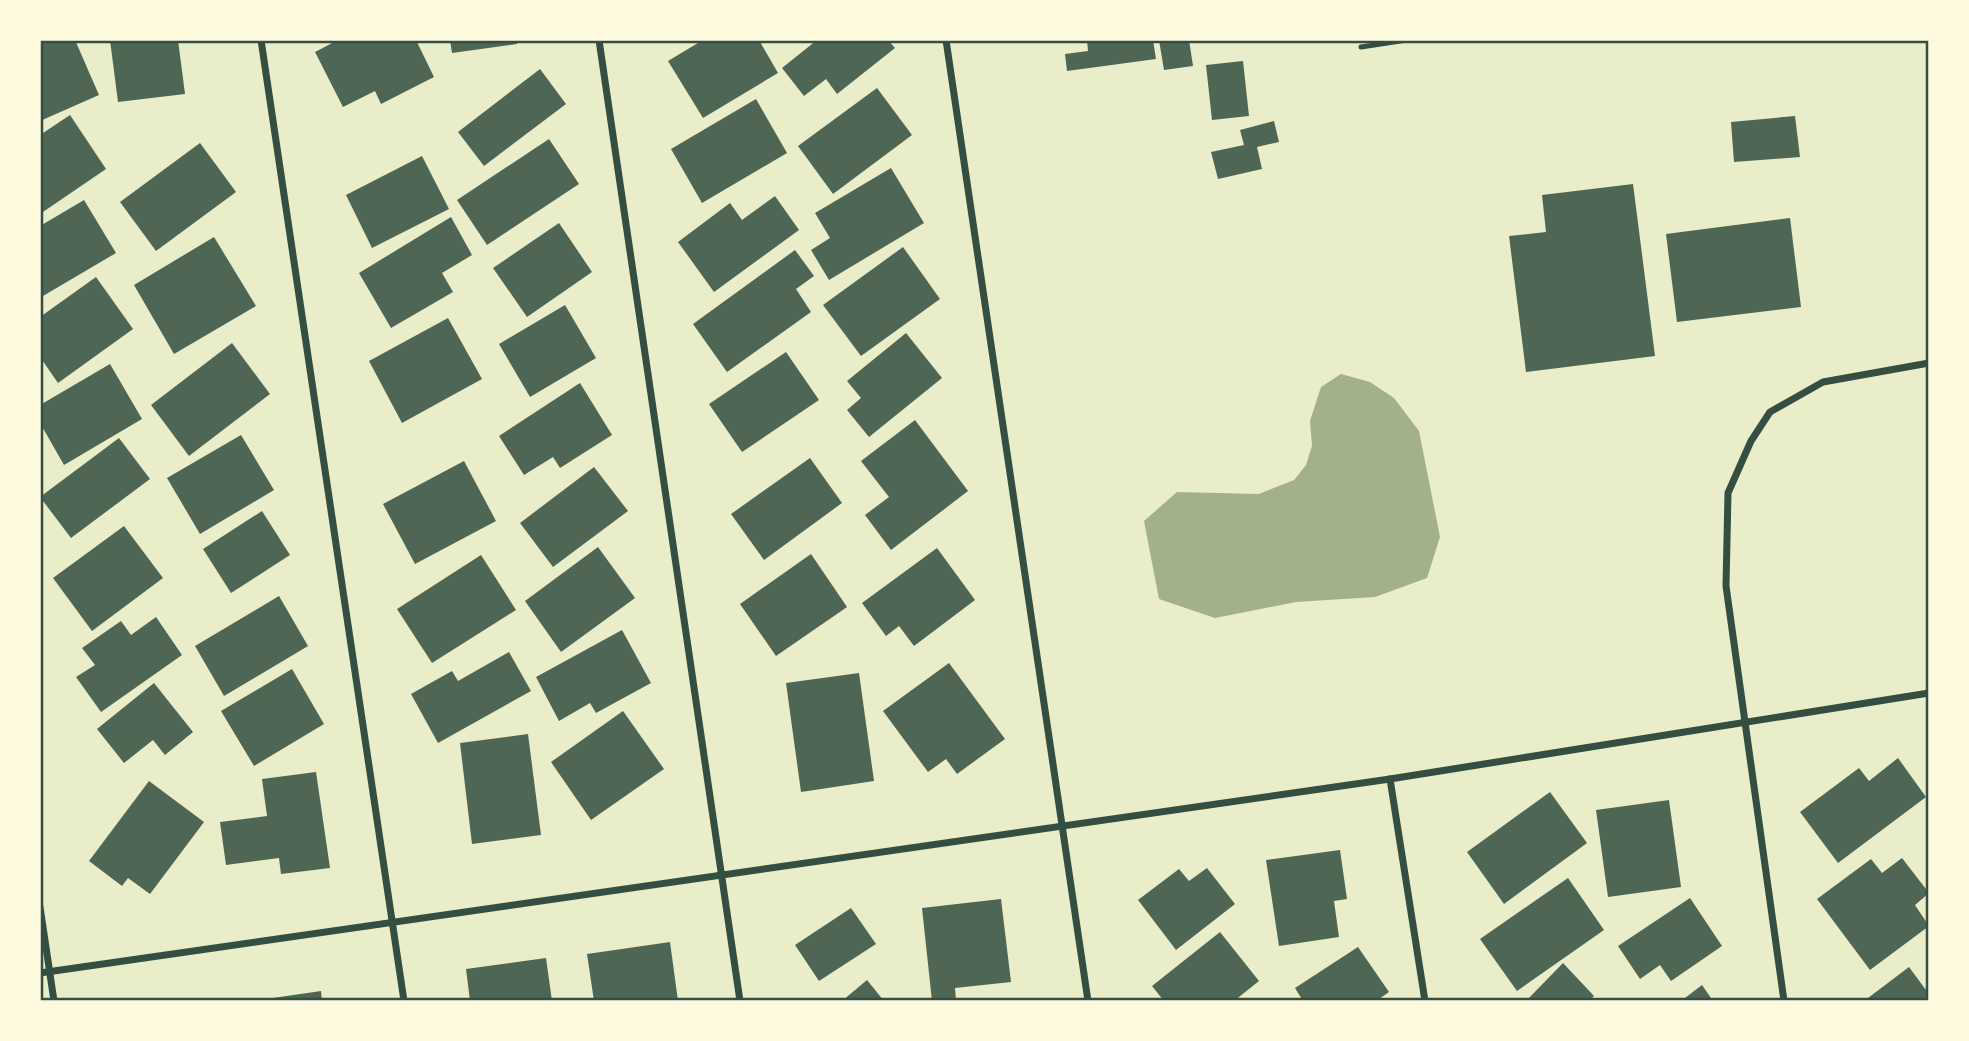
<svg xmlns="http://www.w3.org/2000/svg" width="1969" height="1041" font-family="'PT Sans Narrow',sans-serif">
<rect width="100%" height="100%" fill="#e9edc9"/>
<polygon fill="#a3b18a" points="1341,374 1370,382 1394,398 1419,431 1440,537 1427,578 1375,597 1296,602 1215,618 1159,599 1144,521 1177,492 1259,494 1294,480 1306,465 1312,446 1310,421 1321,387"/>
<g fill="#4f6655">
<polygon points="40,40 75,40 99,95 40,121"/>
<polygon points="110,40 178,40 185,94 118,102"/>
<polygon points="338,40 416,40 434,77 381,104 375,91 343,107 315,52"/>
<polygon points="450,40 516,40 517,44 452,53"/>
<polygon points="703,40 759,40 778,73 703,118 668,61"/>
<polygon points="817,40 888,40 895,48 837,94 826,79 804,96 782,68"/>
<polygon points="1087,40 1153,40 1156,59 1067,71 1065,54 1088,51"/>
<polygon points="1159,40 1189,40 1193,66 1164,70"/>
<polygon points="1243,61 1249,116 1212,120 1206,65"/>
<polygon points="540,69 566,104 484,166 458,132"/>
<polygon points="877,88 912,135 833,194 798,146"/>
<polygon points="756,99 787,153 702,203 671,149"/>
<polygon points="70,115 106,169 40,214 40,135"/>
<polygon points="1795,116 1800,157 1734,162 1731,122"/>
<polygon points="1274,121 1279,142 1257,147 1262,169 1218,179 1211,152 1244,145 1240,130"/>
<polygon points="549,139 579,184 487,245 457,200"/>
<polygon points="200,143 236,192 156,251 120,202"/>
<polygon points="422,156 449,209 372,248 346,195"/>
<polygon points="891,168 924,223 829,280 811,250 830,238 815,213"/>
<polygon points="1633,184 1655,356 1526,372 1509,236 1546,232 1542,195"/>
<polygon points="775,196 799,230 714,292 678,242 730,203 742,220"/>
<polygon points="84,200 116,253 43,296 40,226"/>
<polygon points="451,217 472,255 442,273 453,292 391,328 359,273"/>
<polygon points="1790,218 1801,307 1677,322 1666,234"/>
<polygon points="559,223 592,272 527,317 493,268"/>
<polygon points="214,237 256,306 174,354 134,285"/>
<polygon points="903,247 940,299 861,356 823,305"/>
<polygon points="795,250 814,276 796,289 811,312 727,372 693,324"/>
<polygon points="96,277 133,329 58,383 40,357 40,317"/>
<polygon points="565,305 596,358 530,397 499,344"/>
<polygon points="448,318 482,379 402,423 369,361"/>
<polygon points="906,333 942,378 869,437 847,410 861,398 847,381"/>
<polygon points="232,343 270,394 189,456 151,405"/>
<polygon points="786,352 819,400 742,452 709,404"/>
<polygon points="110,364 142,419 64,465 40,423 40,405"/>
<polygon points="580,383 612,435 560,468 553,457 524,475 499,436"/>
<polygon points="915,420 968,491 891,550 865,515 889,497 861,461"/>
<polygon points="241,435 274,490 200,534 167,478"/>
<polygon points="119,438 150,479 71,538 40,497"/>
<polygon points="810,458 842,503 764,560 731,514"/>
<polygon points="464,461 496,521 415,564 383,504"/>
<polygon points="594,467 628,511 553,567 520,523"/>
<polygon points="262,511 290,555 231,593 203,549"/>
<polygon points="124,526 163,578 92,631 53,578"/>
<polygon points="598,547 635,598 561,652 525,601"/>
<polygon points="937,548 975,600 914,646 899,626 886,636 862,603"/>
<polygon points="811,554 847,607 776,656 740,604"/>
<polygon points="481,555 516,610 432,663 397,609"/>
<polygon points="279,596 308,646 224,696 195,646"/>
<polygon points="156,617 182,655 101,712 76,677 95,665 82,648 121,621 131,635"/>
<polygon points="622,630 651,683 596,713 590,703 559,721 536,677"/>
<polygon points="509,652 531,691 438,743 411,694 452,671 458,681"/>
<polygon points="949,663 1005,739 957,774 946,759 928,772 883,711"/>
<polygon points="292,669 324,724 254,766 221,711"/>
<polygon points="859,673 874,781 801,792 786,683"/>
<polygon points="154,683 193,732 165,755 153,740 124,763 97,729"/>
<polygon points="623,711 664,769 591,820 551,762"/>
<polygon points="528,734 541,835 472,844 460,743"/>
<polygon points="1898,758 1926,797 1838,863 1800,812 1859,768 1869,781"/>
<polygon points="316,772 330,868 281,874 279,858 226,865 220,822 267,816 262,779"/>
<polygon points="149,781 204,822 150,894 128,878 122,886 89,861"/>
<polygon points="1550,792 1587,843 1504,904 1467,852"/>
<polygon points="1669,800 1681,887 1608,897 1596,810"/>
<polygon points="1340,850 1347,899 1334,901 1339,937 1279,946 1266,860"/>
<polygon points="1902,858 1929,893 1915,905 1929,926 1870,970 1817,899 1871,859 1882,873"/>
<polygon points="1207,868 1235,904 1176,950 1138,900 1179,869 1189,881"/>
<polygon points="1568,878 1604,930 1517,991 1480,939"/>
<polygon points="1690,898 1722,946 1671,981 1660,965 1640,979 1618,946"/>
<polygon points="1001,899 1011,982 955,988 956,1001 932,1001 922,908"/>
<polygon points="851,908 876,944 819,981 795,945"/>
<polygon points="1220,932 1259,981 1234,1001 1164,1001 1152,986"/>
<polygon points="670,942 678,1001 594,1001 587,954"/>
<polygon points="1358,947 1389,992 1376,1001 1303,1001 1295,988"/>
<polygon points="546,958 552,1001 470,1001 466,969"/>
<polygon points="1563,963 1594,996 1589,1001 1526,1001"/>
<polygon points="1909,967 1929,994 1929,1001 1864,1001"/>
<polygon points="867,980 884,1001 842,1001"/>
<polygon points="1702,985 1713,1001 1681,1001"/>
<polygon points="321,991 322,1001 266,1001 266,999"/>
</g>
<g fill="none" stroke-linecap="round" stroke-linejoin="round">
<polyline stroke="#344e41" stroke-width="5" points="1361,47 1407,40"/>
<g stroke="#344e41" stroke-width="7">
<polyline points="261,40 404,1001"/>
<polyline points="599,40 740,1001"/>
<polyline points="946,40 1088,1001"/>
<polyline points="1390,779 1425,1001"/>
<polyline points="40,907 54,1001"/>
<polyline points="40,973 1390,779 1929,693"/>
<polyline points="1784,1001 1726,586 1728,493 1751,441 1770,412 1823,382 1929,363"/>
</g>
</g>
<rect width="1969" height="1041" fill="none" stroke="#fefae0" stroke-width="84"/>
<rect x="42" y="42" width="1885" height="957" fill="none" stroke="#344e41" stroke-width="2.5"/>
</svg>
